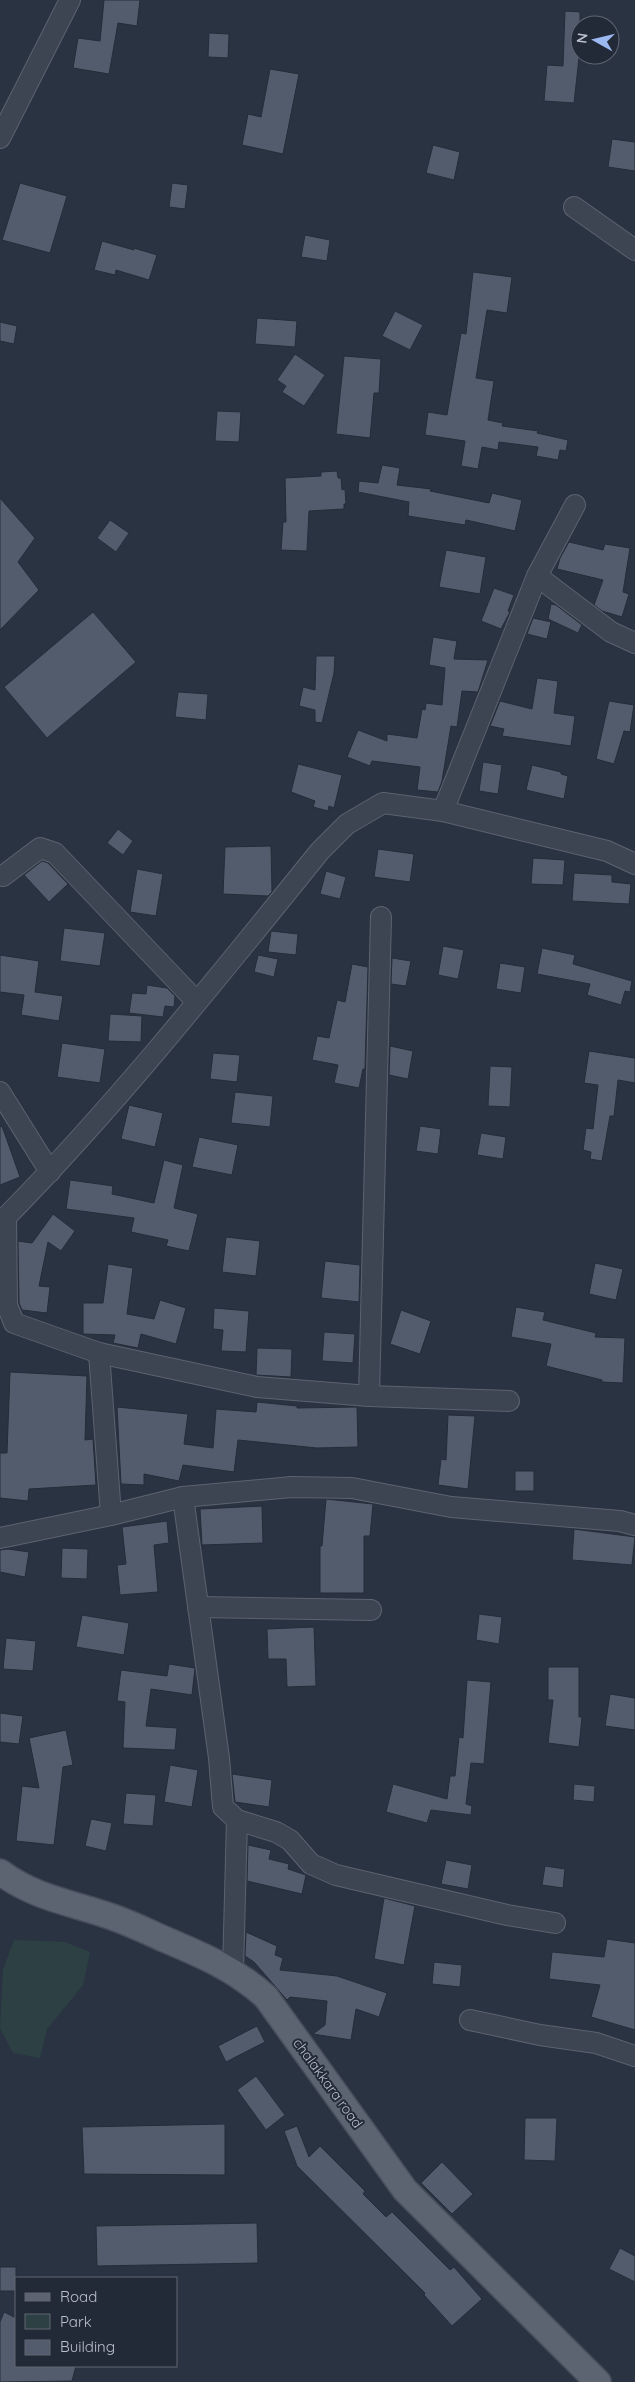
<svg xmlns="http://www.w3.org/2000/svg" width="635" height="2382" font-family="Quicksand,sans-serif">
<rect width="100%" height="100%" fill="#2a3342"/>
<polygon fill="#2d4144" points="14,1940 65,1942 90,1952 83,1985 47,2029 40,2058 13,2053 0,2028 3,1970"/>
<g fill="#535c6c" stroke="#252c39">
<polygon points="104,0 140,0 137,26 118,23 109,74 73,68 78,38 100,41"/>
<polygon points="565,11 580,12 580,49 574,103 544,101 547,65 563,66"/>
<polygon points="209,33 229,34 228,58 208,57"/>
<polygon points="270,69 299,74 283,154 242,145 248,114 261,117"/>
<polygon points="612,139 635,142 635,171 608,167"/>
<polygon points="433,145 460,152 454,180 426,173"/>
<polygon points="20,183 67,196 50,253 2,240"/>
<polygon points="172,183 188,185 185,209 169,207"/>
<polygon points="305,235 330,240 327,261 301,257"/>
<polygon points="102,241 134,250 134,248 157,255 149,280 116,270 115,275 94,270"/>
<polygon points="473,272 512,277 507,313 487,310 476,378 494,381 488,420 503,423 502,426 538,431 537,433 568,440 566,451 560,450 558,460 536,456 538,447 499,442 498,450 482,447 478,469 461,466 465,441 425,435 428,412 447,415 461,333 466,334"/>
<polygon points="395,311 423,325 410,350 382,336"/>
<polygon points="257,318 297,321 295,347 255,344"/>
<polygon points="0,322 17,326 14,344 0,341"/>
<polygon points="295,354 325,375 304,406 282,392 286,386 277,380"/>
<polygon points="344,356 381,359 379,393 374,393 370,438 336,434"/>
<polygon points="217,411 241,412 239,442 215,441"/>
<polygon points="382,465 400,468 397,485 431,489 430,491 489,503 492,493 522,500 515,531 466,520 465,525 408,516 409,502 358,492 359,481 378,483"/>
<polygon points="337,471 338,478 341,478 342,490 345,489 346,504 344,504 344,509 309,511 307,551 281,550 283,522 286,522 285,478 321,476 321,472"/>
<polygon points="0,498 35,538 18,562 39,590 0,630"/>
<polygon points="110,520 129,533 116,552 97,538"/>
<polygon points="569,542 603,550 605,544 630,548 623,592 629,594 622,617 602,611 594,605 603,580 557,569 560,558"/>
<polygon points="446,550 486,557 480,594 439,587"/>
<polygon points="494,588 514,595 508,611 510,612 501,629 481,621"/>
<polygon points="551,604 556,605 582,625 578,633 548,619"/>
<polygon points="93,612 136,662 47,738 4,687"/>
<polygon points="533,618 551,622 547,639 527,634"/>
<polygon points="433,637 457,641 454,659 488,660 478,692 462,691 457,727 451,726 442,781 438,792 417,790 420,767 372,761 370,766 347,757 358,730 387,741 387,734 417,738 422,709 425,710 426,703 442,705 445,668 429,665"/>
<polygon points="316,656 335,656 334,673 322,723 315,722 315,710 299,706 303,687 315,690"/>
<polygon points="537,678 558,681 554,713 575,716 571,746 502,736 504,729 490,726 500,701 532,709"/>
<polygon points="178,692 208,694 206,720 175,717"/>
<polygon points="609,701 634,705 630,732 624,731 614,764 596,759"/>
<polygon points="483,762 502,765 498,794 479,791"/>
<polygon points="298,764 342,775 334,808 329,806 328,811 313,807 315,801 291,792"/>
<polygon points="532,765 561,772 561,774 568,776 564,799 526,790"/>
<polygon points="118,829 133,841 123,855 107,843"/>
<polygon points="271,846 272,892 268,896 223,894 225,847"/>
<polygon points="378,849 414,854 410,882 374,877"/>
<polygon points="533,858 565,860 563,885 531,884"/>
<polygon points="42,861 48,863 68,884 49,902 24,875"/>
<polygon points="137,869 163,874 156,916 130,912"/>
<polygon points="326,871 346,877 340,899 320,894"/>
<polygon points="574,873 612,875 612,882 631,884 629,904 572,901"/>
<polygon points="64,928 105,933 100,966 60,961"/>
<polygon points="271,931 298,934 296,955 268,952"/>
<polygon points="443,946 464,950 458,979 438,975"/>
<polygon points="542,948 575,955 573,964 632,981 630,992 625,991 621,1005 587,995 590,984 537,974"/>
<polygon points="0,955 39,961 35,992 63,996 59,1021 21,1015 24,995 0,992"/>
<polygon points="258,955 278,959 274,977 254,972"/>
<polygon points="392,958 411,961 406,986 391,984"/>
<polygon points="500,963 525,967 521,993 496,989"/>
<polygon points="352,964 368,967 365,1069 363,1069 359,1088 334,1083 338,1065 312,1060 317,1036 329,1038 337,1000 345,1002"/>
<polygon points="147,985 167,988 175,996 174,1007 165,1006 163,1017 129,1013 132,993 146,994"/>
<polygon points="110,1014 142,1016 141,1042 108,1041"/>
<polygon points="62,1043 105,1049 100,1083 57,1077"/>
<polygon points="390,1046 413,1051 408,1079 389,1075"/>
<polygon points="589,1051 635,1058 635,1083 618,1080 614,1116 610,1116 602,1161 590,1159 591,1152 583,1150 586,1128 593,1129 598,1085 584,1083"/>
<polygon points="213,1053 240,1055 237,1082 210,1079"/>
<polygon points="490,1066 512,1067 510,1107 488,1106"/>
<polygon points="235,1092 273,1096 270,1127 231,1123"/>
<polygon points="129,1105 163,1113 155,1147 121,1139"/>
<polygon points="2,1126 20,1177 0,1185 0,1127"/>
<polygon points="420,1126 441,1129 438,1154 416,1151"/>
<polygon points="481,1133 506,1137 503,1159 477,1155"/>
<polygon points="199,1137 238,1145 232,1175 192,1167"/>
<polygon points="164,1160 183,1165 174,1208 198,1214 189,1251 166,1246 168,1240 131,1232 134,1218 66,1209 70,1180 113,1186 112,1194 154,1203"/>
<polygon points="53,1214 75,1231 61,1251 48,1242 39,1286 50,1287 47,1313 22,1310 19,1303 18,1241 32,1243"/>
<polygon points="226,1237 260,1241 256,1276 222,1272"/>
<polygon points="325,1261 360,1265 359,1302 321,1298"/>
<polygon points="595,1263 623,1269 616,1300 589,1294"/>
<polygon points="108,1264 133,1268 127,1314 154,1319 160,1300 186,1308 176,1344 141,1334 138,1348 113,1343 115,1335 83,1334 83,1303 103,1303"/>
<polygon points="516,1307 545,1312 543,1320 596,1333 595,1337 625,1338 623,1383 602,1382 602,1380 546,1366 551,1344 511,1337"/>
<polygon points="214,1308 249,1311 246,1352 221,1351 223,1330 213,1329"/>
<polygon points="401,1310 431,1321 420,1354 390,1344"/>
<polygon points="324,1332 355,1334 353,1363 322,1361"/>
<polygon points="257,1348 292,1349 291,1377 256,1375"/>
<polygon points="10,1372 87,1376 85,1440 93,1439 96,1485 29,1489 28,1501 0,1498 0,1453 7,1453"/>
<polygon points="257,1402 297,1406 297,1408 357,1407 358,1447 317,1448 238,1440 234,1472 183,1465 179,1481 144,1474 144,1485 121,1484 117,1407 188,1414 184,1444 213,1448 216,1409 256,1412"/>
<polygon points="448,1415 475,1416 468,1489 438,1485 441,1459 446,1460"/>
<rect x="515" y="1471" width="19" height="20"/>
<polygon points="326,1499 373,1504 370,1536 364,1536 364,1593 320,1593 320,1546 322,1546"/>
<polygon points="262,1506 263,1543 202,1545 200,1509"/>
<polygon points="167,1521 169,1543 154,1545 158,1592 120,1595 117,1565 126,1564 122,1527"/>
<polygon points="574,1529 635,1537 632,1565 572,1560"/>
<polygon points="62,1548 88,1549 87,1579 61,1578"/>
<polygon points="8,1549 29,1552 25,1577 0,1572 0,1550"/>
<polygon points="479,1614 502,1617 499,1644 476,1640"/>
<polygon points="82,1615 129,1623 124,1655 76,1647"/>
<polygon points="314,1627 316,1686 287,1687 286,1659 268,1659 267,1629"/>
<polygon points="6,1638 36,1641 33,1671 3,1669"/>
<polygon points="169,1664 195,1668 192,1695 151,1689 146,1726 177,1728 175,1750 123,1748 125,1702 117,1701 121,1670 167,1676"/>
<polygon points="548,1667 579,1667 579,1717 582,1717 579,1747 548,1743 553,1700 548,1700"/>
<polygon points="467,1680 491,1682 484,1764 471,1763 466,1804 472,1806 471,1815 431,1810 427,1823 386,1812 393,1784 447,1799 450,1776 455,1776 459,1737 463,1738"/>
<polygon points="610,1694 635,1698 635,1730 605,1726"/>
<polygon points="0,1713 23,1716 19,1744 0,1742"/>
<polygon points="66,1730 73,1765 63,1767 54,1845 16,1841 22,1786 39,1788 29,1738"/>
<polygon points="170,1765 198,1770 192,1807 164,1802"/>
<polygon points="232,1774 272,1780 269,1807 235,1802"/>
<polygon points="574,1784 595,1786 594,1802 573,1800"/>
<polygon points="126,1793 156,1795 153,1826 123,1824"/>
<polygon points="91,1819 112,1823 106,1851 85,1846"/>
<polygon points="248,1845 271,1850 269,1859 289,1864 288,1869 306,1875 302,1894 247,1881"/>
<polygon points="446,1860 472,1865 468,1889 441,1884"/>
<polygon points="545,1866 565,1869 563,1888 542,1885"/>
<polygon points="384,1898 415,1906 404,1965 374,1959"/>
<polygon points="246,1932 277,1946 275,1955 283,1958 280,1970 337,1976 387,1993 379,2017 356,2009 351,2040 313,2034 325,2025 327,2001 290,1997 287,2000 254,1962 245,1956"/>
<polygon points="607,1939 635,1943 635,2030 591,2017 600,1985 549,1979 552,1952 604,1957"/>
<polygon points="434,1962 462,1965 460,1987 432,1984"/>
<polygon points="257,2026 265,2042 226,2062 218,2046"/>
<polygon points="256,2076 285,2115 266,2130 237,2090"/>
<polygon points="525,2118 557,2118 555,2161 524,2160"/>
<polygon points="225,2124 225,2175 84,2174 82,2127"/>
<polygon points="297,2126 309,2157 320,2146 365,2191 363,2194 386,2217 392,2212 450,2270 454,2267 482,2299 452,2326 424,2295 425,2293 297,2166 284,2131"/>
<polygon points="442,2162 473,2194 452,2214 421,2183"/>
<polygon points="257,2223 258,2263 97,2266 96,2226"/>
<polygon points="620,2248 635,2256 635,2282 609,2269"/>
<rect x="0" y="2267" width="16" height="24"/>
<polygon points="4,2312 16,2318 16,2366 76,2366 72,2381 0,2382 0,2322"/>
</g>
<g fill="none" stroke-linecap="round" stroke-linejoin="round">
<defs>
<g id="minor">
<polyline points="0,138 70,0"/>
<polyline points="574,207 635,250"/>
<polyline points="537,576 611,632 635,643"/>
<polyline points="443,811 537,576 575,505"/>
<polyline points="3,876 40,848 55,853 196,1001"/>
<polyline points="0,1092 50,1172"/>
<polyline points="99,1353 111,1515"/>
<polyline points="369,1396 381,917"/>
<path d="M509,1401L369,1396L257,1387L99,1353L14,1323L7,1305L6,1217C118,1103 219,976 320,851L347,824L383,803L443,811L607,851L635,864"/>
<polyline points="183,1497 219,1758 223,1807 237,1820 276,1832 290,1840 311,1864 336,1875 507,1915 555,1923"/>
<polyline points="0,1538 111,1515 183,1497 292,1487 352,1488 451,1507 620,1521 635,1525"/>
<polyline points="198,1607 371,1610"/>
<polyline points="233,1970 237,1820"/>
<polyline points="470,2020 540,2035 596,2043 635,2056"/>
</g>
<path id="major" d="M0,1872C36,1899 74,1903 115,1918C132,1924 148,1932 164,1939C202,1955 235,1969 266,1997L405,2190L598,2382"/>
</defs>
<use href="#minor" stroke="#5c636f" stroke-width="22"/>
<use href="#major" stroke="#484e5b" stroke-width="28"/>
<use href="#minor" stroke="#3e4552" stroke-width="20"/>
<use href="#major" stroke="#5c6471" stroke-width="25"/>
</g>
<g text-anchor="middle" stroke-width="4" stroke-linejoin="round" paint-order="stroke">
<g font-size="14" fill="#bbc1cc" stroke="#232a37">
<text transform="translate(328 2083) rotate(54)" y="5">chalakkara road</text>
</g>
</g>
<rect x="15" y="2277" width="162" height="90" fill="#232a37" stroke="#606673"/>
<rect x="25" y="2293" width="25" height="8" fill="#5c6471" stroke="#606673"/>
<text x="60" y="2302" font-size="15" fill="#bbc1cc">Road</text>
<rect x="25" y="2314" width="25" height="15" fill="#2d4144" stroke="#606673"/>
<text x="60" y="2327" font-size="15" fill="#bbc1cc">Park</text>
<rect x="25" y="2340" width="25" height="15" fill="#535c6c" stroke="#606673"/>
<text x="60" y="2352" font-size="15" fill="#bbc1cc">Building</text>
<g transform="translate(595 40) rotate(278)"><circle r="24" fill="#232a37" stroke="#606673"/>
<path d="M0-4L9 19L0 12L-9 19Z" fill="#9bb8f0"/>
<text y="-8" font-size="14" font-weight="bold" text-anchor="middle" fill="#bbc1cc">N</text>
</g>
</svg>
